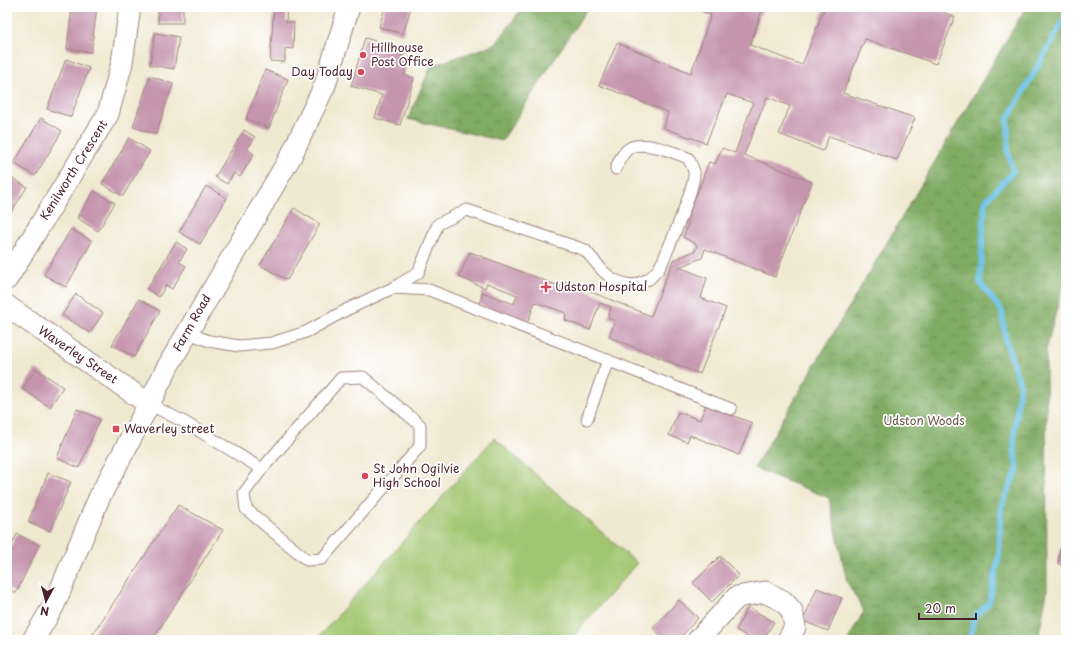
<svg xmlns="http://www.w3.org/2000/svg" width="1073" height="647" font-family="'Playpen Sans',sans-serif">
<defs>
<pattern id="forest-crowns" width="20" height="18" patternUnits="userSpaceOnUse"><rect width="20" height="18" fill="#80ab63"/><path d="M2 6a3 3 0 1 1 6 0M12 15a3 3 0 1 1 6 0" fill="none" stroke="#6b8b52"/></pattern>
</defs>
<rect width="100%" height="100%" fill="#fff"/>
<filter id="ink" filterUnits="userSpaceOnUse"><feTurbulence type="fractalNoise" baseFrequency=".025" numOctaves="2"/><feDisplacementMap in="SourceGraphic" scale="8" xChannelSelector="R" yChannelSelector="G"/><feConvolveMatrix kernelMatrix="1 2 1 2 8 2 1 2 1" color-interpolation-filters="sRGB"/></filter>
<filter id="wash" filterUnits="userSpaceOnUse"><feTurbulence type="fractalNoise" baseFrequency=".012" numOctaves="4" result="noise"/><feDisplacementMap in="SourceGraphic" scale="16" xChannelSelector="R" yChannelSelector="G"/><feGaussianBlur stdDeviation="0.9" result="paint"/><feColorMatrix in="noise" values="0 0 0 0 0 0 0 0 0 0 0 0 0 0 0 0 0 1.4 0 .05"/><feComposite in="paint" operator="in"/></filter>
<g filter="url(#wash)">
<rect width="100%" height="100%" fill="#f0e9d1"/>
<polygon fill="#a1c671" stroke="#76724e" points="494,438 637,563 570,640 316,640"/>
<g fill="url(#forest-crowns)" stroke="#656547">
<polygon points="523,7 588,7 502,141 408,119 431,66 496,44"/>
<polygon points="1026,7 1066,7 1066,274 1046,350 1047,592 1038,640 848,640 864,611 847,582 829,498 754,468"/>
</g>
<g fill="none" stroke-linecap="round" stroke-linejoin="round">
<polyline stroke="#69c2e6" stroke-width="5.5" points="970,640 974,617 989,603 999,556 1001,507 1017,470 1014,447 1015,426 1020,384 1006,342 1002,311 980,283 985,201 1013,172 1008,152 1008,119 1066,16"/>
</g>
<g id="blocks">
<g fill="#c594ad">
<polygon points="72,7 97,7 91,52 67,49"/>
<rect x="158" y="7" width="25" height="16"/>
<polygon points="274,7 287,7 286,22 294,22 293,49 285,48 285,62 270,61"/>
<polygon points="385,7 411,7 403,34 379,27"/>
<polygon points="691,7 763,7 750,45 802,65 825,7 931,7 955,17 936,64 865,39 843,93 915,118 897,160 829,136 823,151 779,134 790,106 767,97 744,155 812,182 775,277 705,249 702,258 679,267 707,278 701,298 726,308 700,374 609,337 615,321 608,318 611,307 600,303 590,330 565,320 566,313 535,302 527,324 480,305 482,292 514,304 517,295 487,283 485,288 459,277 470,252 561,287 564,281 651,316 673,260 695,251 697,245 683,237 689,223 686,221 709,162 715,164 722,148 735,153 753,103 727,94 706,143 664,128 668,112 599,85 617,43 691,73 711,15"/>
<polygon points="155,33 179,37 174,69 150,65"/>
<polygon points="365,38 403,49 400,61 407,64 404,75 414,78 400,125 375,118 382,95 351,86"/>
<polygon points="66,59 89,68 71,117 47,109"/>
<polygon points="265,70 288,79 269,128 246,119"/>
<polygon points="150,76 173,84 156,134 133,127"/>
<polygon points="41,118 62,131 35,176 14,163"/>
<polygon points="244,130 255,137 247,149 254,154 240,177 234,173 227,184 215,177"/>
<polygon points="129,138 150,151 123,196 102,184"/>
<polygon points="7,175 27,187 7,219"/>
<polygon points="206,186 227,198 200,244 179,232"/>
<polygon points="94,191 115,203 98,231 77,218"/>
<polygon points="294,208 320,224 287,280 260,265"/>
<polygon points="71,229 92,241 66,287 44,275"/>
<polygon points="176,242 187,249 179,262 186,266 172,289 166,285 159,297 147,289"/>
<polygon points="76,294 103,313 90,333 62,315"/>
<polygon points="139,299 160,311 134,357 112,345"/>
<polygon points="36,369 63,387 50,407 22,389"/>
<polygon points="706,405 752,423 739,455 690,435 687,442 669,435 678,412 700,420"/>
<polygon points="77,409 100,419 79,468 57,458"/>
<polygon points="48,473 71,482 50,531 28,522"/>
<polygon points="178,505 223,530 152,640 80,640 91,637"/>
<polygon points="17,534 39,545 16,593 7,588 7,555"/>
<polygon points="1060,549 1066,549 1066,565 1058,564"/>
<polygon points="720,556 739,575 712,602 693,583"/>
<polygon points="817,588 842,598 828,631 803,621"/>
<polygon points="679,600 698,618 678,640 666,640 653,628"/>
<polygon points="748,607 774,622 763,640 753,640 736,630"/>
</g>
</g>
</g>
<g filter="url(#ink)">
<use href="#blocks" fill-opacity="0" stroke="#9d847e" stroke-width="1"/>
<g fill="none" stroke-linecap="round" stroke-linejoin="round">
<defs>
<g id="service">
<path d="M393,288L418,273L438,224L467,210L585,250L602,270L612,279L625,284L634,285L649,279L658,270L663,261C670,244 696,186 694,172C693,167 690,162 688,158C673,152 640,138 627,150C621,155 618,163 616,169"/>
<polyline points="186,332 209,341 239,346 272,343 306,332 348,309 393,288 429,290 731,409"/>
<polygon points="363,377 420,425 420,446 322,559 307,560 246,509 244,493 262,469 341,378"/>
<polyline points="149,404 186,423 262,469"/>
<polyline points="587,419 608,360"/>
</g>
<g id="minor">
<polyline points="7,279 108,114 122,63 130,7"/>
<polyline points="7,306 149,404"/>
<polyline points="33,640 54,605 99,498 149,404 168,366 291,156 325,85 349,7"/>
<polyline points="698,640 737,597 765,592 783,601 792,611 795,627 788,640"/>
</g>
</defs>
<use href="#service" stroke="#9d847e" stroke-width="13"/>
<use href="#minor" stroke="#9d847e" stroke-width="23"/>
<use href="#service" stroke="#fff" stroke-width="11"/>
<use href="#minor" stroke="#fff" stroke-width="21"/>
</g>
</g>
<g fill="#d1495b" stroke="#fff" stroke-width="1.5">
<circle cx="363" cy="55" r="4"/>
<circle cx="361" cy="72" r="4"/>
<path d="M544 281h4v4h4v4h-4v4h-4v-4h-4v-4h4z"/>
<rect x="112" y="425" width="8" height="8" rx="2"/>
<circle cx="365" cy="476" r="4"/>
</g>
<g text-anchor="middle" stroke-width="3.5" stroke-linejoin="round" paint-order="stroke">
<g font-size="12" fill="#4a1f2b" stroke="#fff" text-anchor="start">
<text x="371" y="52">Hillhouse<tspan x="371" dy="14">Post Office</tspan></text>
<text x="353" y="76" text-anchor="end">Day Today</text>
<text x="555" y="291">Udston Hospital</text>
<text x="124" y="433">Waverley street</text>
<text x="373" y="473">St John Ogilvie<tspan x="373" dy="14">High School</tspan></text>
</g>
<g font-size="12" fill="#4a1f2b" stroke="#fff">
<text transform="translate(74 170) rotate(-58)" y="4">Kenilworth Crescent</text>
<text transform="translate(192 323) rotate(-60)" y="4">Farm Road</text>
<text transform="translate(78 355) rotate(34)" y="4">Waverley Street</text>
</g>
<g font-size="12" fill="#685944" stroke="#fff">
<text x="924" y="425">Udston Woods</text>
</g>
</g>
<rect width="1073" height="647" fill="none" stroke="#fff" stroke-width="24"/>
<g transform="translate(46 601) rotate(187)" stroke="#ffffff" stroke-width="3" paint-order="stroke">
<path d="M0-3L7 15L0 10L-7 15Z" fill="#4a1f2b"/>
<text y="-6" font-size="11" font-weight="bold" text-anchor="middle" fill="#4a1f2b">N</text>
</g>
<path d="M919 613v6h57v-6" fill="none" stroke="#4a1f2b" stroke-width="2"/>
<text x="925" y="613" font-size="12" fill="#4a1f2b" stroke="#ffffff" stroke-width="3" paint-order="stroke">20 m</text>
</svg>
